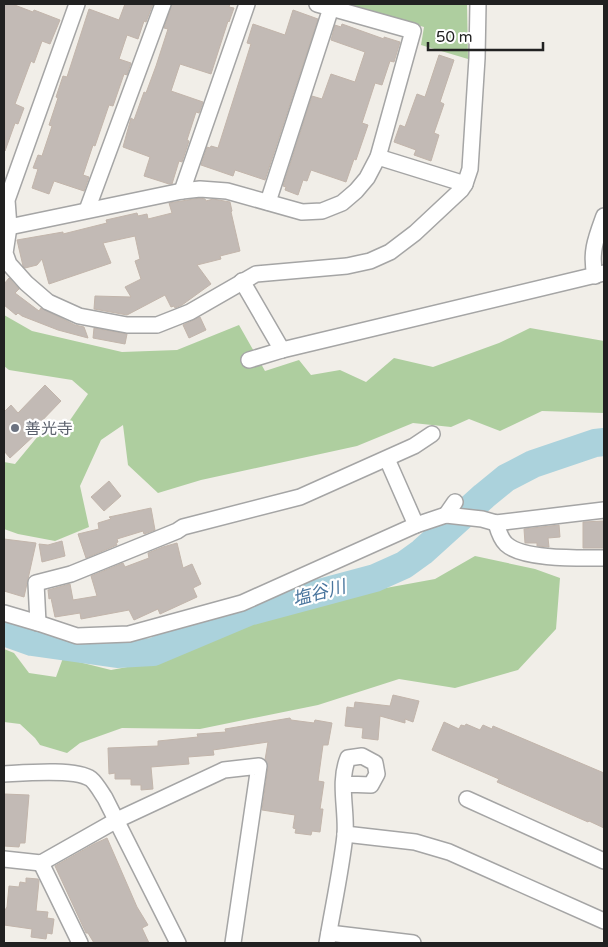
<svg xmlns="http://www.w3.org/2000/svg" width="608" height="947" font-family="'Varela Round','Noto Sans JP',sans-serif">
<rect width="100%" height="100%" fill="#f1eee8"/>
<g fill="#aece9f">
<polygon points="342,4 467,4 468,59 421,45 424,27"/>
<polygon points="4,315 32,331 122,352 177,350 239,325 265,371 299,360 311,375 340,370 366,382 394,358 433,367 499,343 530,328 604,341 604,413 542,411 500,431 469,419 451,427 413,423 357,446 201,480 158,493 128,465 123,425 101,440 80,486 89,527 55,541 18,534 4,529 4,462 15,464 48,424 66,426 88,394 72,380 9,370 4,366"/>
<polygon points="475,556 535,569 560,578 556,629 518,670 455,688 399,679 318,705 200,729 122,728 80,743 67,753 40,745 35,738 20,724 4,722 4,649 14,653 29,673 56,677 63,658 111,670 160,661 198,641 272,614 364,592 435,579"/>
</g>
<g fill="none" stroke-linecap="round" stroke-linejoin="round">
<polyline stroke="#abd2dc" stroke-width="28" points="4,632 32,642 117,654 153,652 248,612 375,578 404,565 422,552 484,496 506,478 533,464 595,443 604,442"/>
</g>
<g fill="#c2bab5" stroke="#c2b5ab">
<polygon points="4,4 12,4 33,12 34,10 60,20 50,44 42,41 34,63 31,61 15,104 24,108 18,124 15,123 5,151"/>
<polygon points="125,4 153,4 146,22 144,21 138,39 127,35 119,59 131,63 127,75 124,74 113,106 109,105 95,146 93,145 83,175 89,177 84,191 54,181 49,194 32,188 38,169 33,168 38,155 42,156 52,126 49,125 58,98 56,97 63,76 67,77 89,9 119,20"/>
<polygon points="172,4 230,4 229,7 234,8 229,22 228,21 211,74 180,64 171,91 203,102 199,113 196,112 187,140 189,141 182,162 179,161 172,184 169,184 144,176 150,157 123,147 131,118 134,120 144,92 146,93 156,66 168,29 164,28"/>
<polygon points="293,10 318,19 265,180 235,170 233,176 201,165 207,147 210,148 211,146 218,148 251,44 247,43 253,24 285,35"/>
<polygon points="342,24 384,39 384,37 400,42 394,62 390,61 382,85 375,83 362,123 368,125 356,160 354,159 346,182 311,170 307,181 303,180 298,195 285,190 286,187 283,186 312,96 322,99 331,74 355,82 365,52 331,40 335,25 341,27"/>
<polygon points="439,55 454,60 440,102 444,104 434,133 439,135 431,161 414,155 416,150 394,142 400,125 405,127 417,94 425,97"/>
<polygon points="200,198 205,199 206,201 213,199 230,202 232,211 231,212 240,251 220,256 221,259 197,265 211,284 182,305 175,308 174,306 171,307 165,295 127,315 94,309 95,296 131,297 125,287 141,279 135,261 140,259 135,236 103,243 111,263 49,284 42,259 37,265 25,268 23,266 17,240 63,232 63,234 107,223 106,220 137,213 138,216 147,214 148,219 172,213 169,203"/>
<polygon points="9,278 19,289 15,293 39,311 41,308 75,325 84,327 88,338 58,330 22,316 18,313 16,315 4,305 4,284"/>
<polygon points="200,317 206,330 189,338 183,325"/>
<polygon points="94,328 127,334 125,344 93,338"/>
<polygon points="45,385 61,401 34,429 37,433 10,458 4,451 4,412 11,405 18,413"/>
<polygon points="109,481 121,496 104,511 91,497"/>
<polygon points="151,508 155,530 144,534 143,531 117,539 118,542 116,543 117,545 86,558 78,534 99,529 98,523 111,519 109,517"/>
<polygon points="604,521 604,548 583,548 583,522"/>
<polygon points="559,525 560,537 548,538 549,547 537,546 537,543 525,543 524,529"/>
<polygon points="4,539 36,543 24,597 4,591"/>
<polygon points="62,541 65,556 42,562 39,544 48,545"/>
<polygon points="177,543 183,568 192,564 201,584 193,588 197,597 160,614 158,609 134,620 129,610 81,619 80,613 55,617 51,598 49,599 48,590 70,584 73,600 97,596 91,576 123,563 125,567 149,558 148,553 163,547"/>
<polygon points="393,695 419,701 413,722 405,719 405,723 380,716 378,740 362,738 363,728 345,726 347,707 354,708 355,702 390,706"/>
<polygon points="290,718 291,720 314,723 315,720 332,723 328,745 323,745 318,781 324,782 320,809 323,809 320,832 312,831 311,835 295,833 296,829 293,828 295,815 262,810 268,767 265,760 268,742 213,750 214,755 188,757 189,764 151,767 153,789 141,790 141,785 131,785 131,779 115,779 115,773 109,774 108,748 158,746 158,741 198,737 197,734 226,732 225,729"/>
<polygon points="444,722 459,729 461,725 465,726 466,724 480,730 483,725 492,729 493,726 604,773 604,828 589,821 588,822 497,782 499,779 432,750"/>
<polygon points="4,794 29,795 25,843 20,843 19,847 4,846"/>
<polygon points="107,838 137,907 148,925 142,928 149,943 94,943 88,933 86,933 55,866 94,844"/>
<polygon points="26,878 38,879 39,881 36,911 48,912 47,918 54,919 52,934 47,933 46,939 31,937 32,929 4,925 4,910 5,910 7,907 9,886 19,887 20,882 26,883"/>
</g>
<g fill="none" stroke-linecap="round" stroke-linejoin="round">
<defs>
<g id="minor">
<polyline points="77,4 7,200 9,227 5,253 9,264 26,283 48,302 79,316 127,325 157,325 190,312 256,274 347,266 370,261 390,252 415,233 461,190 465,184 470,169 477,58 478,4"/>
<polyline points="378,157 465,184"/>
<polyline points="182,191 247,4"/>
<polyline points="268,202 331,8"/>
<polyline points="87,210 163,4"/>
<polyline points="9,227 182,191 200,189 227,191 302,212 322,211 342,203 356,191 367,178 378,157 413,31 317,4"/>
<path d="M595,276C590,252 596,238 604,216"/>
<polyline points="242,281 282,350"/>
<polyline points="249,360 282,350 604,273"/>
<polyline points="387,459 416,525"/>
<polyline points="446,515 455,502"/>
<path d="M496,523C498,530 500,538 506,544C523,560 580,558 604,558"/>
<polyline points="4,613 38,623 77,636 129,634 242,603 416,525 446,515 482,519 496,523 604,510"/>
<polyline points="38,623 36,583 71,574 177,531 183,527 300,497 414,446 432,434"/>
<path d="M4,774C23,773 76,768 91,779C96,783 101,792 105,798L178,943"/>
<polyline points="467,799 604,861"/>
<polyline points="345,834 415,842 449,852 604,921"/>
<polyline points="4,859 41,863 117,820 224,770 259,766 233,943"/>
<polyline points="41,863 80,943"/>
<polyline points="329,933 413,943"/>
<path d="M327,943C333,907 341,871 345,835C347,810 338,782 348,758L362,756L375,763L377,774L371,785L344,784"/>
</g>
</defs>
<use href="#minor" stroke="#a5a5a5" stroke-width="18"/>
<use href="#minor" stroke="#fff" stroke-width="15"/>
</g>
<circle fill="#6b7280" stroke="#fff" stroke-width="2" cx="15" cy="428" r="5"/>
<g text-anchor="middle" stroke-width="4.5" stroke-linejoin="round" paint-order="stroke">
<g font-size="16" fill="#5b616d" stroke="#fff" text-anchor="start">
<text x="25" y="434">善光寺</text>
</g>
<g font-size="18" font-style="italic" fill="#4a769e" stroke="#fff">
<text transform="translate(319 593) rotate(-15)" y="6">塩谷川</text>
</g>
</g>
<rect width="608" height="947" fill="none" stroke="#212121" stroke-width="10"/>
<path d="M428 42v8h115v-8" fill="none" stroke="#212121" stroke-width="2.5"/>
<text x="436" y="42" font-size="15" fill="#212121" stroke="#ffffff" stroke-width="4" paint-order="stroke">50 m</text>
</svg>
